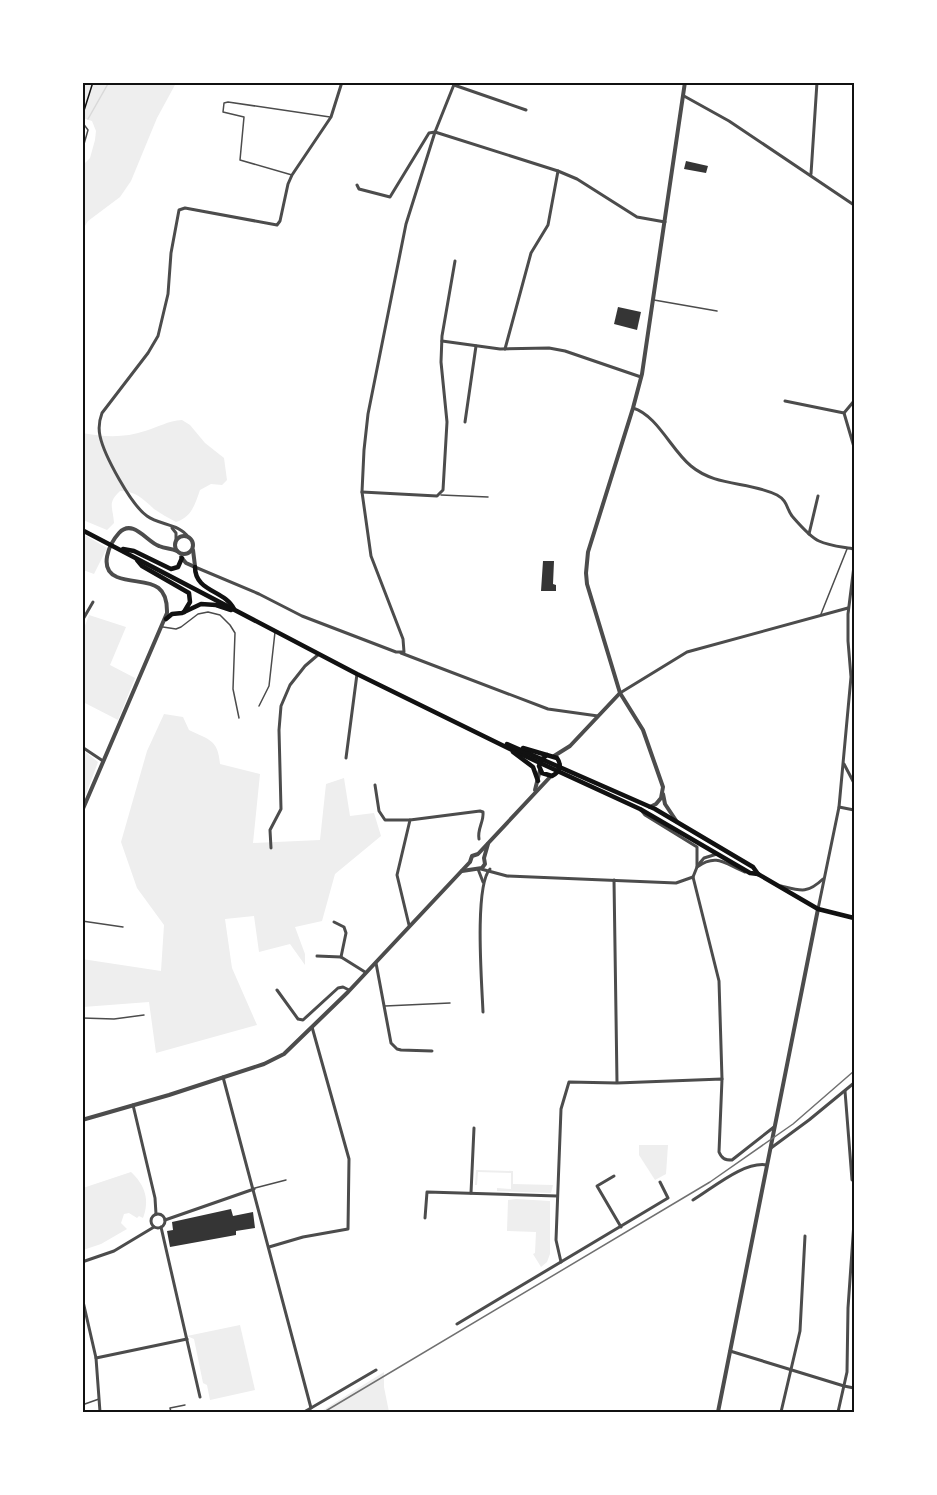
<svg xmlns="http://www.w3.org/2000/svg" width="937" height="1495" font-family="'Work Sans',sans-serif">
<rect width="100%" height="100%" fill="#fff"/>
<g fill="#eee">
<polygon points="83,83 176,83 157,118 131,181 120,197 88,221 83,229 83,165 90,158 95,140 96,131 92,121 83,118"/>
<path d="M182,420L190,425L205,443L224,458L227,480L222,485L211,484L200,490C195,504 192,517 176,522C169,518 161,514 154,509C143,499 136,491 120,491C107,503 113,507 114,523L107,530L83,520L82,433C104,437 125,438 145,431C158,427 168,421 182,420Z"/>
<polygon points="83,534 107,548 94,574 83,570"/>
<polygon points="89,615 126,627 110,665 135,678 118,720 83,702 83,631"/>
<path d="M164,714L183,717L189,730C209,740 218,739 220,764L260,774L253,843L320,840L326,784L344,778L350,816L374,813L381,836L335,874L322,921L295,927L305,954V965L290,944L259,952L254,916L225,919L232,968L257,1025L156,1053L149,1002L83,1007L82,959L161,971L164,925L137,888L121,842L147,751Z"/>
<polygon points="83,750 98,762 83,802"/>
<polygon points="639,1145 668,1145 666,1174 655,1180 639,1155"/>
<polygon points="476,1170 513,1171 513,1184 553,1185 551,1193 497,1191 497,1188 511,1189 511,1173 478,1172 477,1185 475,1185"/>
<path d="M131,1172C145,1185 150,1200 143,1218L139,1216L137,1218L129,1213L124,1214L121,1223L127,1229L101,1244L83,1250V1188Z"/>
<polygon points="516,1199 550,1201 550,1254 547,1262 541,1267 533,1254 535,1253 536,1232 507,1231 508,1200"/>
<polygon points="240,1325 255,1390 210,1400 207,1385 203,1383 194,1339 187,1336"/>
<polygon points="384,1372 384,1387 389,1412 320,1412"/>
</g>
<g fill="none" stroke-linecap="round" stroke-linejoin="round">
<polyline stroke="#d9d9d9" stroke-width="1.5" points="88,119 109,82"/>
</g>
<g fill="#353535">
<polygon points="686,161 708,166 706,173 684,169"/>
<polygon points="618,307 641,312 637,330 614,324"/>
<polygon points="543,561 554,561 553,584 556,585 556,591 541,591"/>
<polygon points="231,1209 233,1216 253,1212 255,1228 236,1231 236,1235 170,1247 167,1231 173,1230 172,1222"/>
</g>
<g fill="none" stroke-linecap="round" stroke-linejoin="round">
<polyline stroke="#111" stroke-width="1.5" points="82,117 93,82"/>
<g stroke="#4c4c4c" stroke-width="1.5">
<polyline points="82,122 88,130 82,151"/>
<polyline points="292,175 240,160 244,117 223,112 224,103 228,102 330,117"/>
<polyline points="654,300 717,311"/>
<polyline points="441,495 488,497"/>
<polyline points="821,614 847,549"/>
<polyline points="163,627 176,629 181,627 198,614 208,612 220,615 230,625 235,633 233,689 239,718"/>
<polyline points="259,706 269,686 275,632"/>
<polyline points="82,921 123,927"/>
<polyline points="385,1006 450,1003"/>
<polyline points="82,1018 114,1019 144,1015"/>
<polyline points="255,1188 286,1180"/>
<polyline points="82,1405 99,1399"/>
<polyline points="171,1412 170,1408 185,1405"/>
</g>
<g stroke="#4c4c4c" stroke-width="3">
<polyline points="454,85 526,110"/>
<polyline points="684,96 729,121 854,205"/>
<polyline points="811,174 817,82"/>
<polyline points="357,185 359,189 390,197 429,133 435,132 558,171 577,179 637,217 665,222"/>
<polyline points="442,341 500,349 549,348 565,351 641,377"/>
<polyline points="505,349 531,253 548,225 558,171"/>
<polyline points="785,401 844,413 854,447"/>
<path d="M633,408C657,415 672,451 691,466C716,487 749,481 777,495C788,501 786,508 792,516C799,524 810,537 819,541C829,546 844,547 854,549"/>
<polyline points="844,413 854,401"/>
<polyline points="465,422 476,346"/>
<polyline points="362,492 437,496 443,490 447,422 441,362 442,336 455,261"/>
<polyline points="172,528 176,533 176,540"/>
<polyline points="809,534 818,496"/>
<path d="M188,537C180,524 159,525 147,516C131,505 104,455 100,436C98,427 99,421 102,413L148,353L158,336L168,294L171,253L179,210L185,208L277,225L280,221L288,184L292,175L331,117L342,82"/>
<polyline points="195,567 259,594 302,616 396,652 404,652 403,639 371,556 362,492 364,450 368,414 406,224 435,132 455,82"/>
<polyline points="82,621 93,602"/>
<polyline points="401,653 548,709 598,716"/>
<polyline points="620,693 687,652 848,608"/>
<polyline points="82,747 103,761"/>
<polyline points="346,758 357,674"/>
<polyline points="844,764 854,783"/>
<polyline points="375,785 379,811 385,820 410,820"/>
<polyline points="839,807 854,810"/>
<polyline points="641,810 645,815 697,847 697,867 693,877 719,981 722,1079"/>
<polyline points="271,848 270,830 281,809 279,730 281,706 290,685 305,666 319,654"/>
<polyline points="698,865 704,858 717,854"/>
<path d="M697,867C717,853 725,864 745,872"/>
<polyline points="478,869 483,882"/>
<polyline points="481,869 507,876 676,883 693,877"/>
<polyline points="614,880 617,1082"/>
<path d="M781,886C801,891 807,894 823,879"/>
<polyline points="818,909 839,807 851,677 848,641 848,614 854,566"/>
<polyline points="334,922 344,927 346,933 341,957"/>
<path d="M409,925L397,875L410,820L480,811L483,812C484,822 477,829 479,839"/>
<polyline points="317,956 341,957 365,972"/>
<polyline points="376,963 391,1043 397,1049 401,1050 432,1051"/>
<polyline points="277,990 298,1019 303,1020 338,988 343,987 349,990"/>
<path d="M483,1012C482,986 474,886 490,869"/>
<polyline points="223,1077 311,1408 376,1370"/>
<polyline points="845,1091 852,1180"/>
<polyline points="133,1105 155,1198 156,1214"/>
<polyline points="771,1148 809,1120 854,1083"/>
<polyline points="614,1176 597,1186 621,1227"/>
<polyline points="471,1193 474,1128"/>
<path d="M693,1200C713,1188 744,1161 767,1165"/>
<circle cx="158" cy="1221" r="7"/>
<polyline points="425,1218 427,1192 557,1196"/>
<polyline points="165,1220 254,1189"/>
<polyline points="161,1227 200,1397"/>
<polyline points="269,1247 303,1237 348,1229 349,1159 312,1027"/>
<polyline points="82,1262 114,1251 154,1227"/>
<path d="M561,1262L556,1240L561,1109L569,1082L617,1083L722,1079L719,1152C722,1159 725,1160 732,1160L774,1127"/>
<polyline points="82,1297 96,1358 100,1412"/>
<polyline points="457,1324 668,1198 660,1182"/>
<polyline points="730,1351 844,1386 854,1388"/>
<polyline points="96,1358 187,1339"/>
<polyline points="304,1412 311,1408"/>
<polyline points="781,1412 800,1331 805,1236"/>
<polyline points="838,1412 847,1372 848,1308 854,1222"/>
</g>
<g stroke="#4c4c4c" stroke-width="4">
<circle cx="184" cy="545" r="9"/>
<polyline points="193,550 195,566"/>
<polyline points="181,557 186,563 195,567"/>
<polyline points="554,756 570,746 620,693"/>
<polyline points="535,790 540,770"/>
<polyline points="663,794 665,804 677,822"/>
<polyline points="650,807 656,804 661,798 663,787 643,730 620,693 587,584 586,573 588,552 633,408 642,374 685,82"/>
<path d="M82,811L167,613C168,575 140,586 117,577C98,569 109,544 119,533C133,518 147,542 159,546C166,549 171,548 177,551"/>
<polyline points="462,871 482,868 485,864 484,858 488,844"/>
<polyline points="82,1120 169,1095 264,1064 284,1054 348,992 470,862 472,856 478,854 551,776"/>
<polyline points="718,1412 818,909"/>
</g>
<g stroke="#111" stroke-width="4.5">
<polyline points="82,530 357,674 512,750 640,809 750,873 758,874 818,909 854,918"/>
<polyline points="123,549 134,551 171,569 178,567 182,558"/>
<polyline points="137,560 142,566 189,593 190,602 184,612"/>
<path d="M195,567C195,592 225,590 234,609"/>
<polyline points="166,619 172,614 182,613 201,604 216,605 231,610"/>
<polyline points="507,744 655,809 753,867 758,874"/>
<path d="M523,748L557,758C562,765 560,772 552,776L542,773L539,766L542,759L547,755"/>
<polyline points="513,752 533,767 538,781"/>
</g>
<polyline stroke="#707070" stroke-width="1.5" points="324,1412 710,1182 793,1124 854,1071"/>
</g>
<rect width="937" height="1495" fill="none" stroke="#ffffff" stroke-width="168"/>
<rect x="84" y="84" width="769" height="1327" fill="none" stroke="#111" stroke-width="2"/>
</svg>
